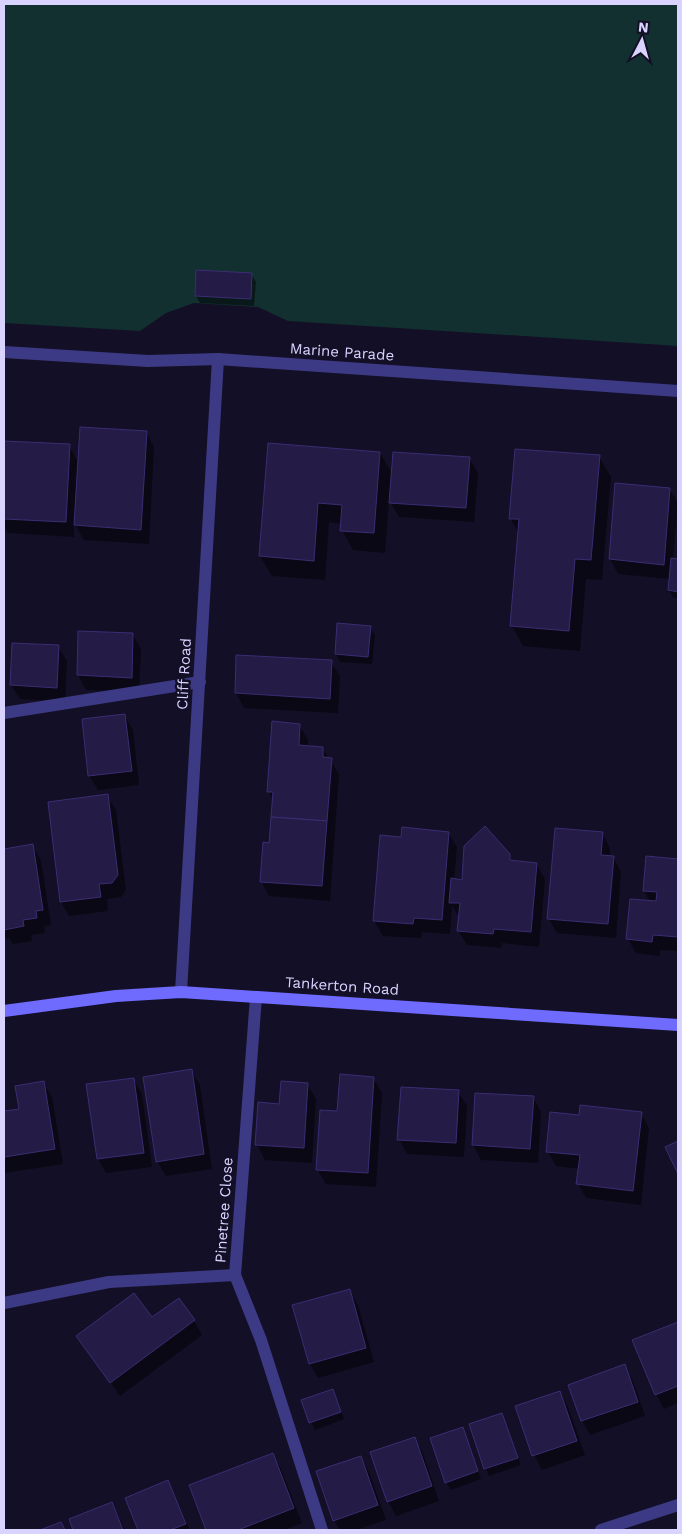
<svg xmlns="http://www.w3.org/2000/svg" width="682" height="1534" font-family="'Work Sans',sans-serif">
<rect width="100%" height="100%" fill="#130f26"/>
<polygon fill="#12302f" points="4,4 678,4 678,346 288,321 258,307 194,303 166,313 140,331 4,323"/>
<g fill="#0007">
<polygon points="251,274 256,282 254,306 200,303 196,296"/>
<polygon points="146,432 154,447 149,544 84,540 74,523 74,537 8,533 5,528 4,540 4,442 69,446 79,463"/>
<polygon points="269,444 380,453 393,475 469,458 478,473 474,522 399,517 389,500 385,553 353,550 342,530 342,524 329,522 325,580 272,576 260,556"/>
<polygon points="599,457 611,477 602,580 586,579 580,651 523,646 512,626 519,534 510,518"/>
<polygon points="616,484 669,489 678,503 673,559 678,560 678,598 673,598 669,590 670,579 618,574 610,559"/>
<polygon points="339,624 370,627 375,635 372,664 340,662 336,654"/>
<polygon points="80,632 133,635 141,649 139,692 86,690 78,675"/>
<polygon points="58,647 67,661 65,702 20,699 11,685"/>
<polygon points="238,656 331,662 340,676 338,713 244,708 236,693"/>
<polygon points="124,715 133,730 139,785 98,790 89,775"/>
<polygon points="299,725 308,740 308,747 322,748 339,774 330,901 269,896 261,881 270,844 274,801 268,791"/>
<polygon points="107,796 116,810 126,890 121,897 107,899 108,911 69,916 61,902"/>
<polygon points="448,833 457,847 454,880 463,881 509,855 513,862 536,864 545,879 539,947 502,943 501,948 467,945 458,930 459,917 452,906 450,934 422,932 421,938 383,936 374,921 402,838"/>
<polygon points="602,833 610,848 610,857 613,857 621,872 616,938 557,933 549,919"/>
<polygon points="32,846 41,860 51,925 44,926 45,933 31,935 32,941 13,944 9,938 4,939 4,850"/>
<polygon points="647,857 678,860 678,951 660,950 660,956 636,953 628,939 650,902 644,891"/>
<polygon points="191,1071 200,1085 212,1169 166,1176 157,1161"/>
<polygon points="373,1078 382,1093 376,1187 326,1184 317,1169 339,1112"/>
<polygon points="133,1079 142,1094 152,1167 106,1173 98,1159"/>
<polygon points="43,1083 52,1097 63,1164 4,1173 4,1113 20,1110"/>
<polygon points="307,1084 316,1099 312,1163 265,1160 257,1145"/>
<polygon points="458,1092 467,1106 464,1157 407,1154 399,1139"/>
<polygon points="476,1094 533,1097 541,1112 538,1163 481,1160 473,1145"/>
<polygon points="641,1114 649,1128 641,1205 586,1198 578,1184 580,1169 556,1166 548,1152 580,1117"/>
<polygon points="349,1290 358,1305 374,1362 318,1378 310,1364"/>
<polygon points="194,1321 202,1335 120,1396 77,1336"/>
<polygon points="678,1323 678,1403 664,1409 656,1394 634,1341"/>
<polygon points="624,1366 633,1381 645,1416 590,1435 582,1420"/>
<polygon points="333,1390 344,1419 315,1430 311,1422"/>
<polygon points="560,1392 568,1407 585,1455 542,1470 534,1455"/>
<polygon points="501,1415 521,1465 489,1476 471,1425"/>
<polygon points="462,1429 481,1479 451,1490 446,1482"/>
<polygon points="414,1438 423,1453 439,1501 396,1516 388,1501"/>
<polygon points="272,1454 281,1469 302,1523 284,1530 208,1530 190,1486"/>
<polygon points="360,1457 369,1472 386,1520 356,1530 340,1530 334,1520"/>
<polygon points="168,1482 190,1530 139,1530 127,1498"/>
<polygon points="112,1503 125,1530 74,1530 70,1520"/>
</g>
<g fill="#241b47" stroke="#3b2d73">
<polygon points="196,270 252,273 251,299 195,296"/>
<polygon points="80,427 147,431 141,530 74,525"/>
<polygon points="4,441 70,444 66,522 4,519"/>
<polygon points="268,443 380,452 374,533 340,531 342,505 318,503 314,561 259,556"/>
<polygon points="515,449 600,455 591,560 575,559 569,631 510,626 519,519 509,519"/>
<polygon points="393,452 470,457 466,508 389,503"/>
<polygon points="615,483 670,488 664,565 609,559"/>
<polygon points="671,558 678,559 678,592 668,590"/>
<polygon points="337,623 371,626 368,657 335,654"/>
<polygon points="78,631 133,633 132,678 77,675"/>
<polygon points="12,643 59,645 57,688 10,685"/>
<polygon points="236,655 332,660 330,699 235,693"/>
<polygon points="125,714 132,771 88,776 82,719"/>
<polygon points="272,721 300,724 299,745 323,747 323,757 332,758 327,821 271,817 273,792 267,792"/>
<polygon points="108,794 118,875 112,883 99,884 101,897 60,902 48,802"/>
<polygon points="271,817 327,821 322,886 260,882 263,842 269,843"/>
<polygon points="485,826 510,854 510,860 537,863 531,932 494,929 493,934 457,931 460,903 449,903 451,878 462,880 464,846"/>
<polygon points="402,827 449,832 442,920 414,918 413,924 373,921 380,835 401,837"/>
<polygon points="555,828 603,832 601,855 614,856 608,924 547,919"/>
<polygon points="33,844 43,910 36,911 37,918 23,920 24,926 4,930 4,849"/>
<polygon points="646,856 678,859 678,937 653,935 652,942 626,939 630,899 656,901 657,892 643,891"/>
<polygon points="192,1069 204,1154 156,1162 143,1077"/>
<polygon points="340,1074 374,1077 368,1173 316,1170 320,1110 337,1111"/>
<polygon points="134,1078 144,1153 97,1159 86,1084"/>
<polygon points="44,1081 55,1149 4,1157 4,1111 19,1109 15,1086"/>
<polygon points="281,1081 308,1083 304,1148 255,1145 258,1102 279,1104"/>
<polygon points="401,1087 459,1090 456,1143 397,1140"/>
<polygon points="475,1093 534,1096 530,1149 472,1145"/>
<polygon points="580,1105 642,1112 633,1191 576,1184 580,1155 546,1152 550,1112 579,1115"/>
<polygon points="678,1141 678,1174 665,1147"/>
<polygon points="350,1289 366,1348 309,1364 292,1305"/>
<polygon points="134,1293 152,1317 179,1298 195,1320 110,1383 76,1336"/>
<polygon points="678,1322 678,1386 655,1395 632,1340"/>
<polygon points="625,1364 638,1402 581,1421 568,1385"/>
<polygon points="333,1389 341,1412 309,1423 301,1400"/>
<polygon points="560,1391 577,1441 532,1456 515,1406"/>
<polygon points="502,1413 518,1458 484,1469 469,1424"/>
<polygon points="463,1427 478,1471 445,1483 430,1438"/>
<polygon points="415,1437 432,1486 387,1502 370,1452"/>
<polygon points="273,1453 294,1508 238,1530 206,1530 189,1485"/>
<polygon points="361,1456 378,1505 333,1521 316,1471"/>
<polygon points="168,1480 186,1524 170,1530 138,1530 125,1498"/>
<polygon points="112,1502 123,1530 73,1530 69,1519"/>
<polygon points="61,1522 65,1530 40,1530"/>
</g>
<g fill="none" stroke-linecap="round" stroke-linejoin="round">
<g stroke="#3d3a85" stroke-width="12">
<polyline points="4,713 200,682"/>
<polyline points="4,1303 109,1282 235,1275"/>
</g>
<g stroke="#3d3a85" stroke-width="12">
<polyline points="4,352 148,361 218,359 678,391"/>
<polyline points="181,992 218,359"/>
<polyline points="256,997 235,1275 261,1340 322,1530"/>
<polyline points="601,1530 678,1505"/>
</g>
<polyline stroke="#6f6bff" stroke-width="12" points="4,1011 116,996 181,992 678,1025"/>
</g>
<g text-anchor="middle" stroke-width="5" stroke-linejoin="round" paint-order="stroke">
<g font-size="15" fill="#d9d4ff" stroke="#130f26">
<text transform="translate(342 352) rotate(4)" y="5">Marine Parade</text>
<text transform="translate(184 674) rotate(-87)" y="5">Cliff Road</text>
<text transform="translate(342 986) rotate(4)" y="5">Tankerton Road</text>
<text transform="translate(224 1210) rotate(-86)" y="5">Pinetree Close</text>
</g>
</g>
<rect width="682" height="1534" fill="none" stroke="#d9d4ff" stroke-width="10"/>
<g transform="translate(642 40) rotate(6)" stroke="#130f26" stroke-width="4" paint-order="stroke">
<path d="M0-4L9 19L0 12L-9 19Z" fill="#d9d4ff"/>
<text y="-8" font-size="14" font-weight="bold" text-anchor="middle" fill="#d9d4ff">N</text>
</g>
</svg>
